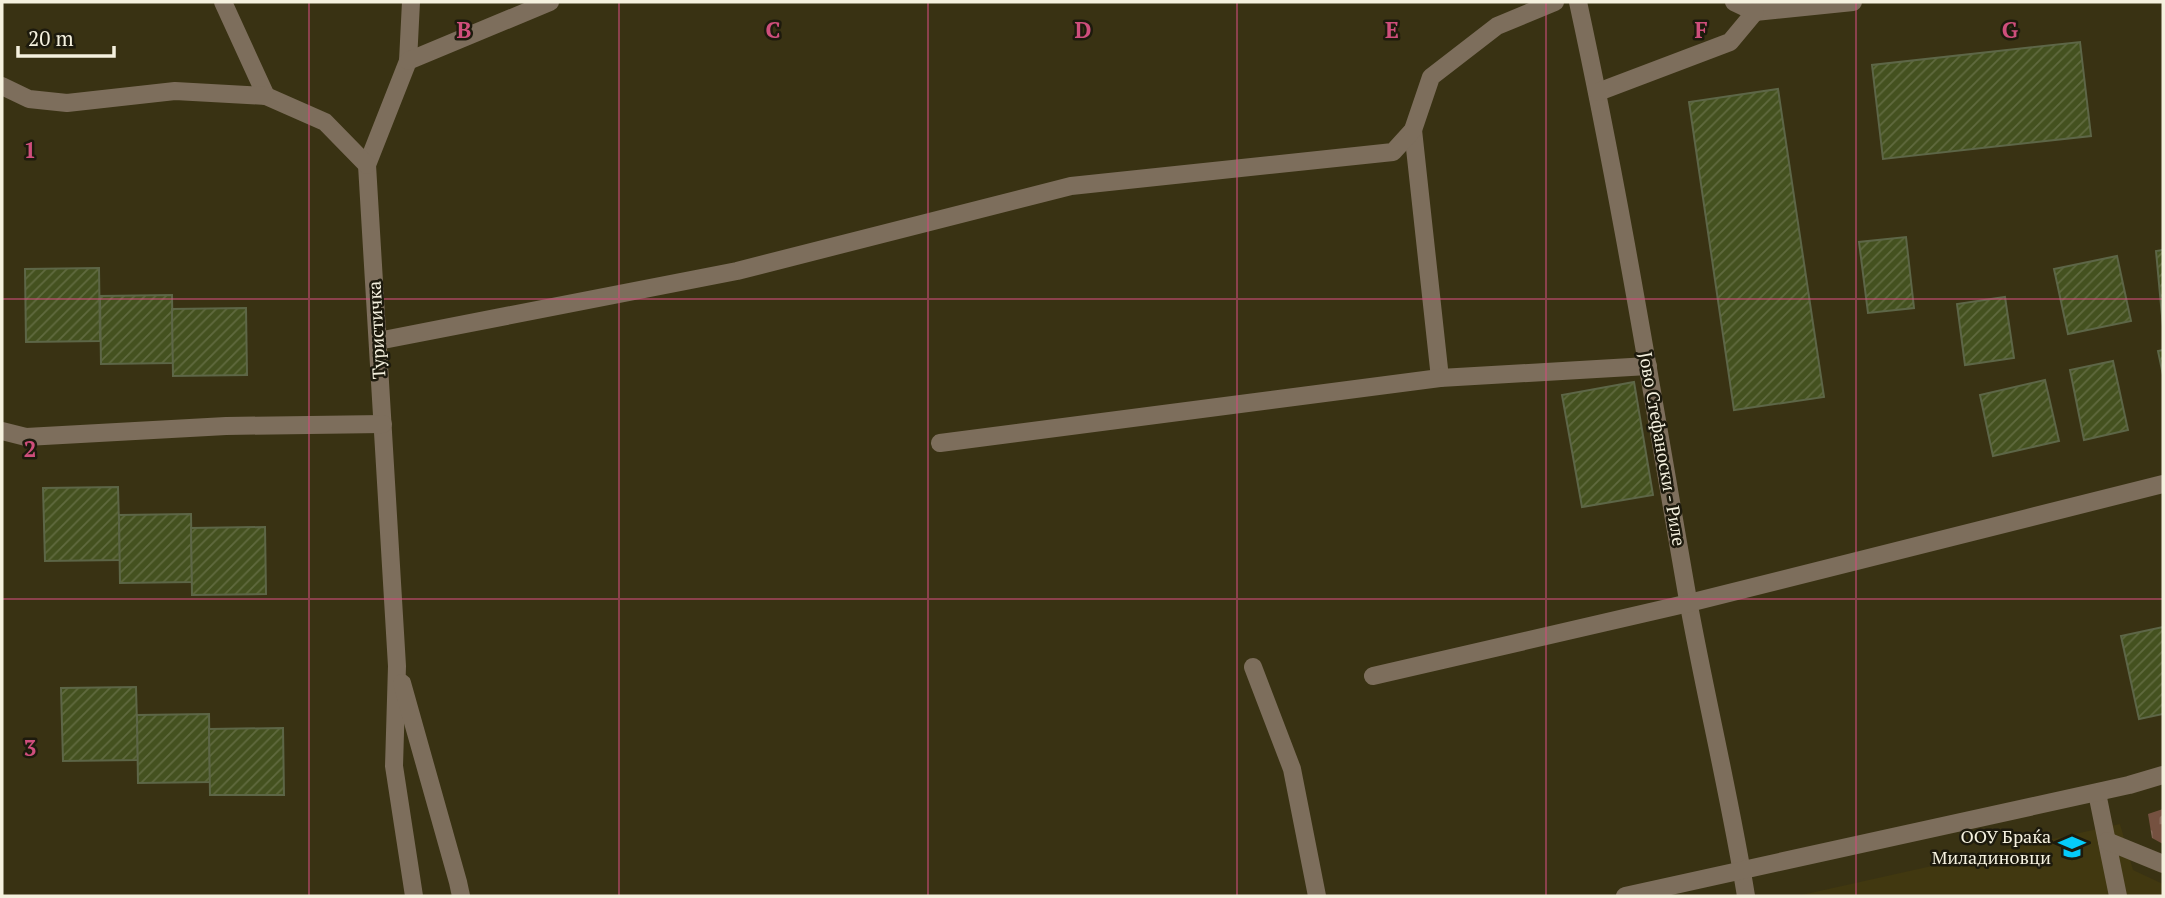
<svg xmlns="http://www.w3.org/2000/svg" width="2165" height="898" font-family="'PT Serif',serif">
<defs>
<pattern id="cemetery-stones" width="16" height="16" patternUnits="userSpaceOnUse" patternTransform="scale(1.75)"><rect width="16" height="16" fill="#755140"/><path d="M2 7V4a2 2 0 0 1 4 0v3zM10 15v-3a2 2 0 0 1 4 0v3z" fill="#896a5b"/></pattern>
<pattern id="building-hatch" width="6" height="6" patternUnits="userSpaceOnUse" patternTransform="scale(1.75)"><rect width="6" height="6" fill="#44511f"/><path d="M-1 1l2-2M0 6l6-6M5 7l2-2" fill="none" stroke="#606a3f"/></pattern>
</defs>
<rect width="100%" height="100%" fill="#393213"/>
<polygon fill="#413810" points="2120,824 2133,870 2163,884 2163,896 1797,896"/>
<polygon fill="url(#cemetery-stones)" points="2163,809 2163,844 2152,838 2148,814"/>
<g fill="url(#building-hatch)" stroke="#5d6647" stroke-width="2">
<polygon points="2080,42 2091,136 1883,159 1872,65"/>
<polygon points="1778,89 1824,397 1734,410 1689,102"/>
<polygon points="1906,237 1914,308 1868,313 1859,242"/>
<polygon points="2163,250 2163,327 2156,251"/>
<polygon points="2117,256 2131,321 2068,334 2054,269"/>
<polygon points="99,268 100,341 26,342 25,269"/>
<polygon points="172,295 173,363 101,364 100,296"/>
<polygon points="2005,297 2014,358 1965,365 1957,304"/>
<polygon points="246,308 247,375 173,376 172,309"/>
<polygon points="2163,350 2163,375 2158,351"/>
<polygon points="2113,361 2128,430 2084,440 2070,370"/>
<polygon points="2045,380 2059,441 1993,456 1980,395"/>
<polygon points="1634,382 1653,495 1582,507 1562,395"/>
<polygon points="118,487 120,560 45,561 43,488"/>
<polygon points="191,514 192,582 120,583 119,515"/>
<polygon points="265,527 266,594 192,595 191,528"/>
<polygon points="2163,627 2163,714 2139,719 2121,636"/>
<polygon points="136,687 138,760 63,761 61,688"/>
<polygon points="209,714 210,782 138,783 137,715"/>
<polygon points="283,728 284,795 210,795 209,729"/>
</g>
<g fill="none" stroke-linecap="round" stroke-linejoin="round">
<g stroke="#7d6e5c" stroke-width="18">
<polyline points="223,2 266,96"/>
<polyline points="411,2 408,61 367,165 397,666 394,766 414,896"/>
<path d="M1578,2C1621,200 1653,400 1688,600C1706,699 1730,797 1746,896"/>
<polyline points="1734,2 1755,12 1853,2"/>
<polyline points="408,61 550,2"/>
<polyline points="2,86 29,99 67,103 175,91 266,96 325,122 367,165"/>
<polyline points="1598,92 1730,42 1755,12"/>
<polyline points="1413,130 1440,378"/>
<polyline points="378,341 737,271 1071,186 1393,152 1413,130 1431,77 1497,26 1555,2"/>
<polyline points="2,431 26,437 226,426 383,424"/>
<polyline points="940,443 1440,378 1648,366"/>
<polyline points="1253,667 1292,769 1317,896"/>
<polyline points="1373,676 1689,603 2163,484"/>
<polyline points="402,683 458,882 461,896"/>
<polyline points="2097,793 2118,896"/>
<polyline points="2107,841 2163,864"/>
<polyline points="1625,896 2129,785 2163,775"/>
</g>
</g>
<path fill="none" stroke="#cf4e7c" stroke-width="2" stroke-opacity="0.55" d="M309,2V896M619,2V896M928,2V896M1237,2V896M1546,2V896M1856,2V896M2,299H2163M2,599H2163"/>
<defs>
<symbol id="school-bare" viewBox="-9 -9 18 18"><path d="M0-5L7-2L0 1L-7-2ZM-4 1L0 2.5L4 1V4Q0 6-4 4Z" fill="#05cbf9" stroke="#1d1a0d" stroke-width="2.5" paint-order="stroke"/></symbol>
</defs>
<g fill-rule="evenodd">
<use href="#school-bare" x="2053" y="828" width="38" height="38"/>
</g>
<g text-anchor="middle" stroke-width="5" stroke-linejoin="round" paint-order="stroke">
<g font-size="18" fill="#f5f1df" stroke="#1d1a0d">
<text transform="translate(377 330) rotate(-93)" y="6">Туристичка</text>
<text transform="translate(1662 449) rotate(80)" y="6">Јово Стефаноски - Риле</text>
</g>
<g font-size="18" fill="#f5f1df" stroke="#1d1a0d" text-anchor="end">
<text x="2051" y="843">ООУ Браќа<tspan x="2051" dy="21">Миладиновци</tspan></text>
</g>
</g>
<g font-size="23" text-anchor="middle" font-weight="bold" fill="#cf4e7c" stroke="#1d1a0d" stroke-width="5" stroke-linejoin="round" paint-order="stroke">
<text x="464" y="38">B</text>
<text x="773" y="38">C</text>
<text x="1083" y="38">D</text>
<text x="1392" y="38">E</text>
<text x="1701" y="38">F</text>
<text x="2010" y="38">G</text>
<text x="30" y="158">1</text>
<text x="30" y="457">2</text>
<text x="30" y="756">3</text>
</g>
<rect width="2165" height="898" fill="none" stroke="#f5f1df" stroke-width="7"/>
<path d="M18 46v10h96v-10" fill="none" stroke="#f5f1df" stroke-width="3.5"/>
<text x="28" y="46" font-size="21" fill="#f5f1df" stroke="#1d1a0d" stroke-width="5" paint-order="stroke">20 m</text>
</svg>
